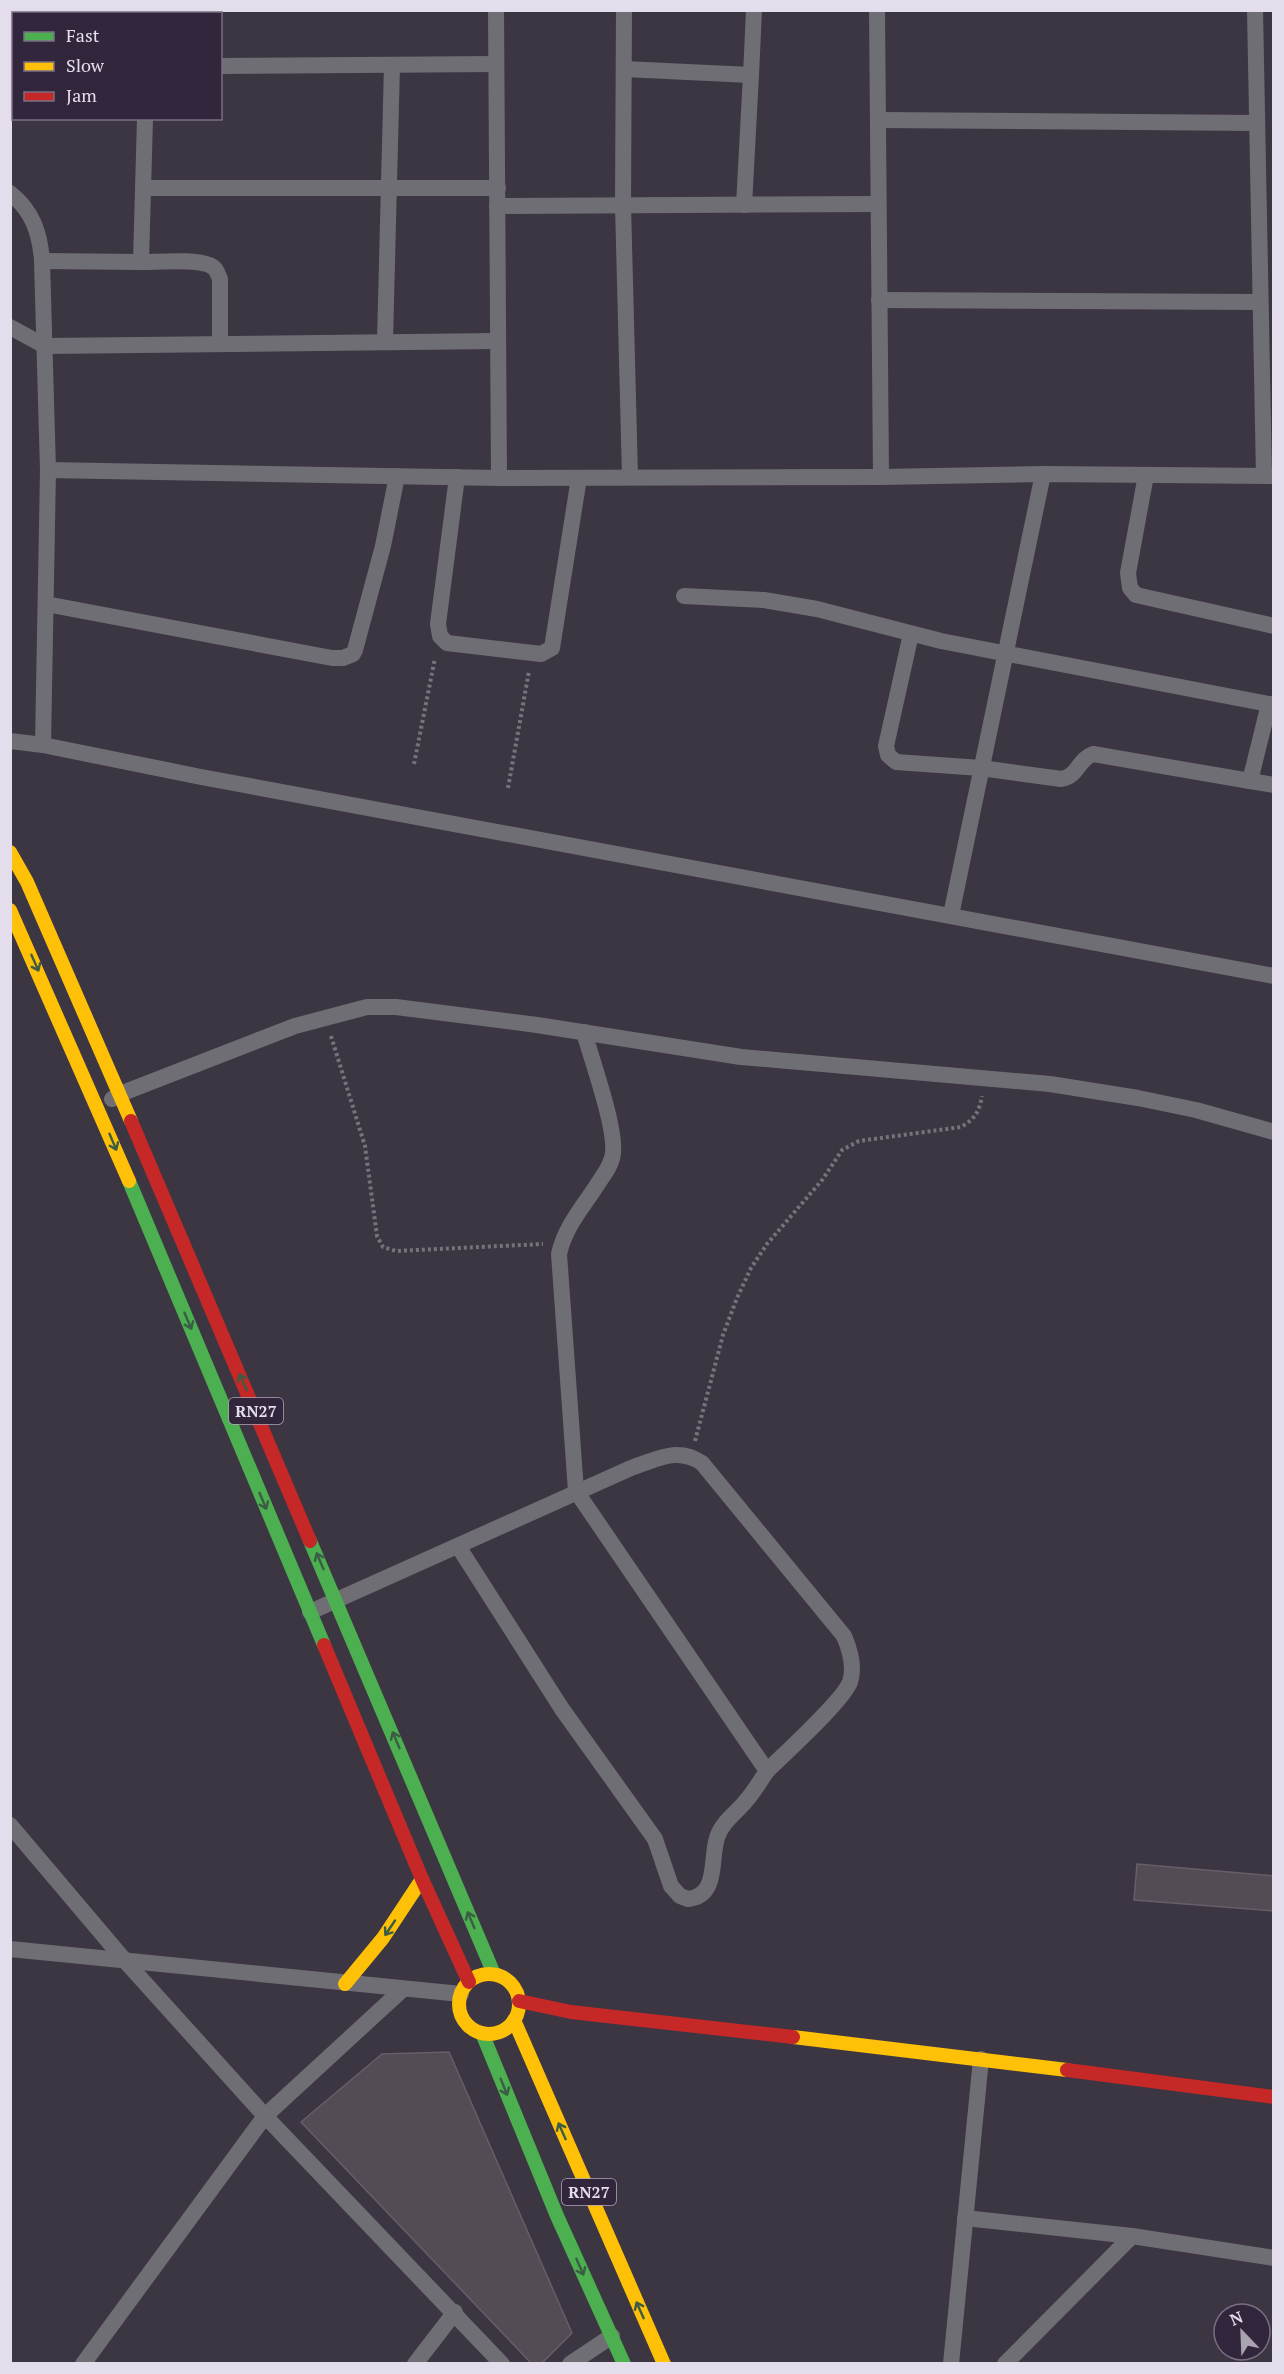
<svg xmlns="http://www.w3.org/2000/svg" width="1284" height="2374" font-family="'PT Serif',serif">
<rect width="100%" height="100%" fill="#3c3642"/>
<g fill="#534c55" stroke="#665e68" stroke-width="1.5">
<polygon points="1137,1864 1274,1876 1274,1911 1134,1900"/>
<polygon points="449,2052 572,2333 541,2364 532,2364 301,2122 382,2054"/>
</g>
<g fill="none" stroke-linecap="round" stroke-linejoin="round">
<g stroke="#76737a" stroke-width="4" stroke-dasharray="3 3" stroke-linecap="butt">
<polyline points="414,764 435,658"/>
<polyline points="508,788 529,671"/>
<polyline points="331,1036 365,1146 377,1236 383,1247 396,1251 543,1244"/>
<path d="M695,1441L723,1335L737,1298L751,1268L767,1244L823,1179L842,1150L859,1141L961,1127C975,1119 979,1112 982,1096"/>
</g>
<g stroke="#706e75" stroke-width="16">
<polyline points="146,10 146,14"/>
<polyline points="496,10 499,478"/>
<polyline points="624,10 623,205 630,477"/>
<polyline points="877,10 881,477"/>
<polyline points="1255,10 1264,476"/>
<polyline points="220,66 496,64"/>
<polyline points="624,69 751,75 754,10"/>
<polyline points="878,120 1256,123"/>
<polyline points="143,188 498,188"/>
<path d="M10,193C33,211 40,234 42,261L48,470L43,745"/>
<polyline points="744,205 751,75"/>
<polyline points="497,206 878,204"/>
<polyline points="42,261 141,262 145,118"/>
<path d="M141,262C157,262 201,258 213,267C217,270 218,274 220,279V344"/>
<polyline points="879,300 1260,302"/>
<polyline points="10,327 45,346 497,341"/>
<polyline points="385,341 392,65"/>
<polyline points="48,470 499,478 881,477 1043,474 1274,476"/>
<polyline points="1146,475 1128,573 1130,588 1136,595 1274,626"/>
<polyline points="457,477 438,624 440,636 447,643 541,654 552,648 579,478"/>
<polyline points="684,596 764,600 817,609 941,641 1274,705"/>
<polyline points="46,604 332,658 343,658 353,654 355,650 383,546 397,476"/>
<path d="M911,634L886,746L888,755L896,762L981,768L1061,779C1078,777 1078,759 1093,754L1250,781L1269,704"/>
<polyline points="10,741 43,745 201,777 1274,976"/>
<polyline points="1250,781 1274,785"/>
<polyline points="951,915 1043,474"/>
<polyline points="112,1099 120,1094 295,1026 367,1007 396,1007 537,1025 741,1057 1050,1084 1138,1098 1196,1110 1274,1132"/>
<path d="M458,1546L562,1709L655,1839L671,1886L680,1896L688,1899C719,1896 710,1859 717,1838C721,1823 736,1813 745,1802C754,1792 760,1781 767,1771L576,1491L559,1254C565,1226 584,1206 599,1182C605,1173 612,1164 613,1153C616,1127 592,1061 584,1032"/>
<path d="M310,1612L631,1468C656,1460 677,1446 702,1463L844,1636C850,1650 855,1667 850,1682C843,1701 784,1754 767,1771"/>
<polyline points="10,1825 126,1962 265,2116 502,2364"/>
<polyline points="10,1949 461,1994"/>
<polyline points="965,2218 1132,2236 1274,2258"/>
<polyline points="83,2364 265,2116 403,1989"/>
<polyline points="415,2364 455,2312"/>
<polyline points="570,2364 612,2336"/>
<polyline points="951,2364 981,2059"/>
<polyline points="1005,2364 1132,2236"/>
</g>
<g stroke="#4caf50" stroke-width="14">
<polyline points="129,1181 324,1645"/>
<polyline points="310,1541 494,1974"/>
<polyline points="482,2033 557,2216 624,2364"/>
</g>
<g stroke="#ffc107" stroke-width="14">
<polyline points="10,852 27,882 131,1121"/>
<polyline points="10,910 129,1181"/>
<circle cx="489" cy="2004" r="30"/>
<polyline points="345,1984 383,1938 422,1879"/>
<polyline points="514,2020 664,2364"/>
<polyline points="793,2037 1067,2070"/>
</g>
<g stroke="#c62828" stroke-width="14">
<polyline points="131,1121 310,1541"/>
<polyline points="324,1645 422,1879 469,1982"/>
<polyline points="519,2001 571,2012 793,2037"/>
<polyline points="1067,2070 1274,2097"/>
</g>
</g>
<defs><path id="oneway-shaft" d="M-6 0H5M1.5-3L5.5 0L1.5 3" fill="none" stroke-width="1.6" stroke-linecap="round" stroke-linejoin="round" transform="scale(1.5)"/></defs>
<g stroke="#3c5d45">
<use href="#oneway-shaft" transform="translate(35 963) rotate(66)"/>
<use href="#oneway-shaft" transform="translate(113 1142) rotate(67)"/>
<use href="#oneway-shaft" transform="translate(188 1321) rotate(67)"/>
<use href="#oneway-shaft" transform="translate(243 1382) rotate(-113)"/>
<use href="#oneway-shaft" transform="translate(263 1501) rotate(67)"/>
<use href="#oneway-shaft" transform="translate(320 1561) rotate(-113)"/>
<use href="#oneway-shaft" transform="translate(396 1740) rotate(-113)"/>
<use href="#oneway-shaft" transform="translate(471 1920) rotate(-113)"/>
<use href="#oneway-shaft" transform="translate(390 1928) rotate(124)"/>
<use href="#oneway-shaft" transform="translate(504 2087) rotate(68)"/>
<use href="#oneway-shaft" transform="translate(562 2131) rotate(-114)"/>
<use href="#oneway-shaft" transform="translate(580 2267) rotate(66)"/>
<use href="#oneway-shaft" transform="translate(640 2310) rotate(-114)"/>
</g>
<g text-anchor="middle" stroke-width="5" stroke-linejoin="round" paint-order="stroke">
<g fill="#32263d" stroke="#afa6b8" stroke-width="1.5">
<rect x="229" y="1398" width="54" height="26" rx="4.5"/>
<rect x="562" y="2179" width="54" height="26" rx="4.5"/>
</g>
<g font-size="16" font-weight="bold" fill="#e4ddec">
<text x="256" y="1417">RN27</text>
<text x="589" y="2198">RN27</text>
</g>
</g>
<rect width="1284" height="2374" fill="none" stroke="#e4ddec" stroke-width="24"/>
<rect x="12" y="12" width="210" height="108" fill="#32263d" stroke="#796f83" stroke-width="1.5"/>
<rect x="24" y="32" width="30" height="9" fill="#4caf50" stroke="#796f83" stroke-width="1.5"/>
<text x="66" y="42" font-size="18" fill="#e4ddec">Fast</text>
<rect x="24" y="62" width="30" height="9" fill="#ffc107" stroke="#796f83" stroke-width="1.5"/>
<text x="66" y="72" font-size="18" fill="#e4ddec">Slow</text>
<rect x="24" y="92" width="30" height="9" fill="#c62828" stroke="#796f83" stroke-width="1.5"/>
<text x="66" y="102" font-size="18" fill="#e4ddec">Jam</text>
<g transform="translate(1242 2332) rotate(337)"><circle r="28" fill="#32263d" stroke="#796f83" stroke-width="1.5"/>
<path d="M0-4.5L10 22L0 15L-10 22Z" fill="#a9a3b0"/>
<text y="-9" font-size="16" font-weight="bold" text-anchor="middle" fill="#e4ddec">N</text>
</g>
</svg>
